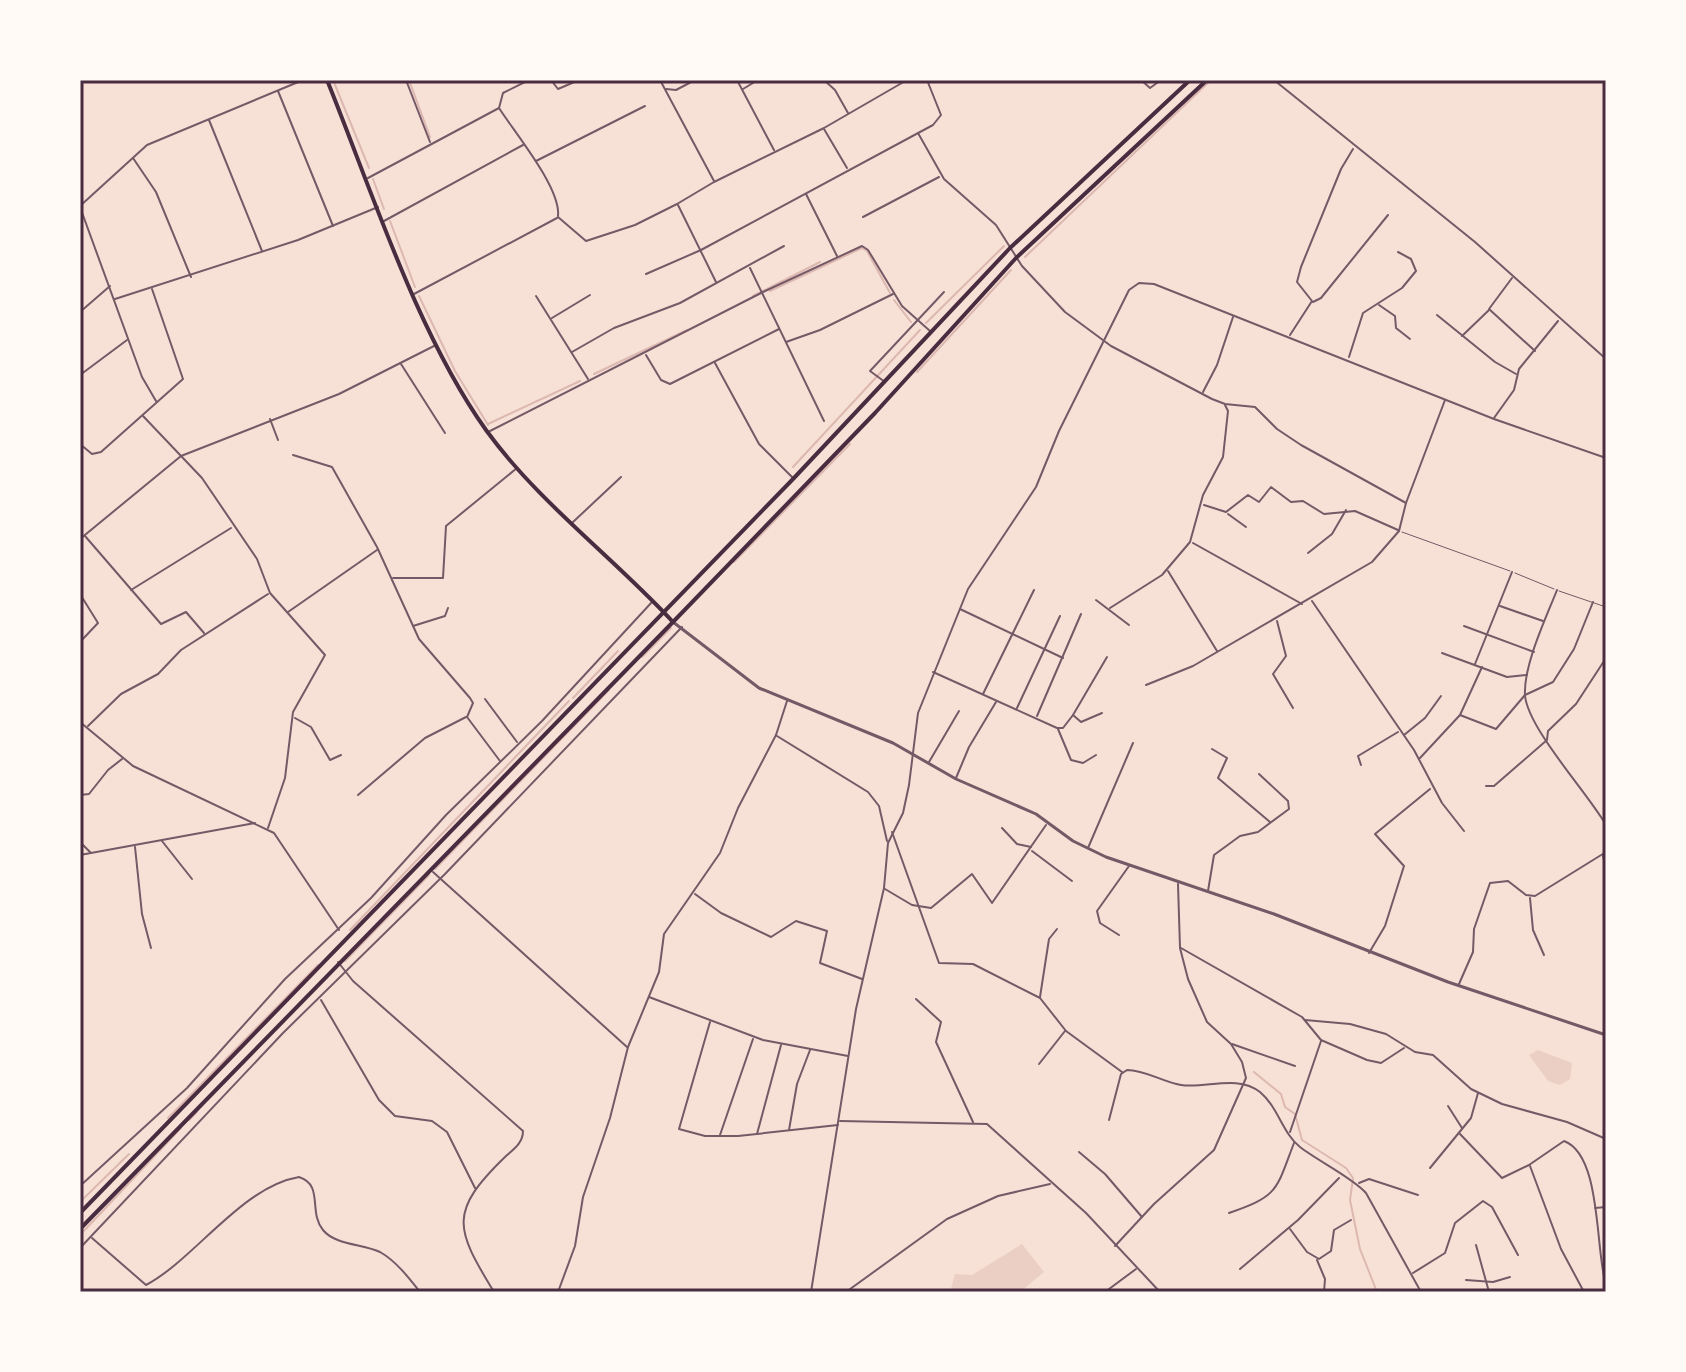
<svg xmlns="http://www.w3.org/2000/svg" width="1686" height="1372" font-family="'Public Sans',sans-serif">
<rect width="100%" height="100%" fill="#f7e1d7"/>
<g fill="#ebcfc5">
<polygon points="1538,1050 1572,1063 1570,1079 1560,1085 1548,1081 1529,1055"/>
<polygon points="1022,1244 1044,1272 1020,1292 950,1292 955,1274 972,1275"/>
</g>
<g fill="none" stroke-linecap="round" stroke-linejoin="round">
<g stroke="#dcb8b0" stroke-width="2">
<polyline points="333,80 369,168"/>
<polyline points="409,80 430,137"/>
<polyline points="373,179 384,209"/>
<polyline points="390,221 415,287"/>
<polyline points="1025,257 1211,80"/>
<polyline points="770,291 862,248 867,251 890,293"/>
<polyline points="419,296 455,371 488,425"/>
<polyline points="753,296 820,262"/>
<polyline points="894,300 911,322"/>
<polyline points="926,323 1004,246"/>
<polyline points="917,372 1011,270"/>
<polyline points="594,374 687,330"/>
<polyline points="488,424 580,381"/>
<polyline points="793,467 920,330"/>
<polyline points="734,562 850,444"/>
<polyline points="642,657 671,628"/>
<polyline points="573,698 618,651"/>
<polyline points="435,869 609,690"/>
<polyline points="350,930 569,701"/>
<polyline points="345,961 429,875"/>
<polyline points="1254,1072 1281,1094 1285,1107 1295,1114 1302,1140 1346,1168 1353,1178 1350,1200 1360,1249 1377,1292"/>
<polyline points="168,1118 318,965"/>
<polyline points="189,1120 197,1112"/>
<polyline points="80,1202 129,1154"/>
<polyline points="80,1235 181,1128"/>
</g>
<g stroke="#755966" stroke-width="1">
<polyline points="1402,532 1510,571"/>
<polyline points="1515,573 1554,589"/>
<polyline points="1559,591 1606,607"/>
</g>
<g stroke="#755966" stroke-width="2">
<polyline points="406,80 430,142"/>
<path d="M529,80L503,93L499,108C515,133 561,188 558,216"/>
<polyline points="551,80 558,89 579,80"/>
<polyline points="588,80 590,82"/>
<polyline points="660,80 714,181"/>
<polyline points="737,80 774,150"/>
<polyline points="824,80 835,90 848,113"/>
<polyline points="1141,80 1150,88 1161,80"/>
<polyline points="1274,80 1475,242 1606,359"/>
<polyline points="666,89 676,90 695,80"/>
<polyline points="743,89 758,80"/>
<polyline points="278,91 333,226"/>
<polyline points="209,120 262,251"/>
<polyline points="824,129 847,168"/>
<polyline points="918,133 944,179 996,225 1022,266 1065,312 1111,346 1212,399 1225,404 1255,407 1277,429 1301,445 1406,503"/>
<polyline points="133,158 156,192 191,277"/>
<polyline points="536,161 645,106"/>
<polyline points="368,178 499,108"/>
<polyline points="806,194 837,256"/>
<polyline points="678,205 716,282"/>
<polyline points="80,206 147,145 303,80"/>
<polyline points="80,207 142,377 156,401"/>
<polyline points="558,217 586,241 635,225 677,204 714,182 824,128 907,80"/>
<polyline points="863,217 939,177"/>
<polyline points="384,221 523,145"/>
<polyline points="750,268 824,421"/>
<polyline points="646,274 701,250 933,125 941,115 927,80"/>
<polyline points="1512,278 1489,309 1535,351"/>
<polyline points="414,294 557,218"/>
<polyline points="536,296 588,379"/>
<polyline points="115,299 298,240 378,207"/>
<polyline points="1313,302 1321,298 1388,215"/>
<polyline points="1379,305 1395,316 1396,328 1410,339"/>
<polyline points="80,312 110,286"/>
<polyline points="1437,315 1495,362 1516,374"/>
<polyline points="552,318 590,295"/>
<polyline points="1290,335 1312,301 1297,282 1301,267 1341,169 1353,149"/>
<polyline points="1462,336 1489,310"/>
<polyline points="786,342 820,330 893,294"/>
<polyline points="572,352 614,328 680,303 784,246"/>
<polyline points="646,355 661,380 670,384 779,329"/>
<polyline points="1349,357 1363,313 1402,288 1416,271 1411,259 1398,252"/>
<polyline points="715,363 759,444 793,478"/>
<polyline points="401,364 445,433"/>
<polyline points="80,375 127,340"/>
<polyline points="885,382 870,371 944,292"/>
<polyline points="1203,392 1217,365 1233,317"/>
<polyline points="143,416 202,478 257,559 270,593 325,655 293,712 285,778 268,828"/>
<polyline points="1494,418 1514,390 1519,369 1558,321"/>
<polyline points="270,419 278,440"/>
<polyline points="490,431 763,292 862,246 868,250 902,306 930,331"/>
<polyline points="80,444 92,454 101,452 183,379 152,289"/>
<polyline points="293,455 332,467 377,547 419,639 470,698 473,703 467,717 500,761"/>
<polyline points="1204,505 1226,512 1248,495 1259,502 1271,487 1291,502 1303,501 1324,514 1355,511 1398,530"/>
<polyline points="1228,514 1246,527"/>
<polyline points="573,522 621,477"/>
<polyline points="85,536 161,624 186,612 204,633"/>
<polyline points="80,539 181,456 339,394 434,346"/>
<polyline points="1193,543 1302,604"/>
<polyline points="1308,553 1332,534 1346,510"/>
<polyline points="1168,571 1217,651"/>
<polyline points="393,578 443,578 446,526 517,468"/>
<polyline points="131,590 231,528"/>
<path d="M1557,590C1546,618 1523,666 1525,696C1529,730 1587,792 1606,825"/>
<polyline points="80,594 98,623 80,642"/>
<polyline points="1096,600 1129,625"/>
<polyline points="1312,601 1414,750 1442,803 1464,831"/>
<polyline points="1500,606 1543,621"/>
<polyline points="1110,608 1162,575 1190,542 1203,495 1223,457 1228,411 1225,405"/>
<polyline points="960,609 1063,658"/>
<polyline points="288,612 377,550"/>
<polyline points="1277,621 1286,656 1273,674 1293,708"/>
<polyline points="413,626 445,616 448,608"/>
<polyline points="1464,626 1534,652"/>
<polyline points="1442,653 1507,677 1527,675"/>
<polyline points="1475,664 1512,572"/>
<polyline points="933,672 1057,728 1063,728 1073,715"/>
<polyline points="1146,685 1193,666 1372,562 1399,531 1406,503 1445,400"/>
<polyline points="983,694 1034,590"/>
<polyline points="485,699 517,742"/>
<polyline points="1017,708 1060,616"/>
<polyline points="1102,713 1081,722 1073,715 1107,657"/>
<polyline points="1460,715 1496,729 1525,695 1553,682 1574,649 1593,602"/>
<polyline points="1037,716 1081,614"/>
<polyline points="295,718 311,727 330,760 341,755"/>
<polyline points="80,722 133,766 274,833 339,930"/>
<polyline points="88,726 121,694 158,674 181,650 268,594"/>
<polyline points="1058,729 1071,760 1083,763 1096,755"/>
<polyline points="1404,735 1425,718 1441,696"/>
<polyline points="777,736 868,792 879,806 887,841"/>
<polyline points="1212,749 1227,758 1218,778 1270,822"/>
<polyline points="1420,758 1460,715 1482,667"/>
<polyline points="929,762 959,711"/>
<polyline points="1361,765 1358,756 1398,732"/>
<polyline points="956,778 969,747 996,702"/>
<polyline points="1486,786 1494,786 1547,740 1548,731 1576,704 1606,658"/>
<polyline points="80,795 89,794 108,770 122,759"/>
<polyline points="358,795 425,738 466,717"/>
<polyline points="1002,828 1017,844 1031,847"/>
<polyline points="892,832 939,963 973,964 1040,998 1066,1031 1122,1072"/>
<polyline points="162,841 192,879"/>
<polyline points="80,842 91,853"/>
<polyline points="135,847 142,914 151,948"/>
<polyline points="1088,848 1133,743"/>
<polyline points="1032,851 1072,881"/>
<polyline points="80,855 255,823"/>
<polyline points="1603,856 1606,868"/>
<polyline points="433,872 627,1047"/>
<polyline points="885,889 912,905 931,908 972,874 992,903 1046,825"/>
<polyline points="1208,891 1214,855 1240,836 1258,832 1289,809 1288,801 1259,774"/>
<polyline points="695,894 721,913 771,937 796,921 827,931 820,963 862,979"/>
<polyline points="1530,898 1533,930 1544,955"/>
<polyline points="1119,935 1100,923 1097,911 1129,866"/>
<polyline points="1181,948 1302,1017 1321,1040 1367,1060 1381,1063 1404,1048"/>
<polyline points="1369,953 1385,926 1404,866 1375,834 1430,789"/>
<path d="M338,962L353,981L523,1131C523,1143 514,1149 506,1156C448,1212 455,1228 494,1292"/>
<polyline points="1459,984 1473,952 1474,929 1490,883 1508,881 1526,895 1535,896 1606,852"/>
<polyline points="649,997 763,1040 848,1056"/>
<polyline points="1040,997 1049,939 1057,929"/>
<polyline points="916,999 941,1022 936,1042 973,1122"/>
<polyline points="321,1000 379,1100 395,1116 432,1121 447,1132 475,1188"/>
<polyline points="1305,1020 1350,1024 1386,1034 1415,1052 1433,1055 1471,1089 1502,1104 1567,1122 1606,1139"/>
<polyline points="710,1022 679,1129 705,1136 738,1136 838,1125"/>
<polyline points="1232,1044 1295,1066"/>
<polyline points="1039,1064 1065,1031"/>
<polyline points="1448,1106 1462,1128"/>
<path d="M1109,1120L1121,1074L1127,1070C1146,1070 1162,1082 1181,1085C1206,1089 1237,1074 1260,1092C1278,1107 1283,1134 1300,1147C1318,1161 1353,1178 1366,1193L1421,1292"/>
<polyline points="840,1121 987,1124 1086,1213 1160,1292"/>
<polyline points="789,1130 797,1084 810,1050"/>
<polyline points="1290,1132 1321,1041"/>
<polyline points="757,1134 781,1045"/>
<path d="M1460,1134L1502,1178L1529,1165L1564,1141C1602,1155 1595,1250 1606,1285"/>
<polyline points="720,1135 753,1039"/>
<polyline points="1079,1152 1105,1174 1142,1217"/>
<polyline points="1530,1166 1561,1249 1584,1292"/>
<polyline points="1430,1168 1471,1118 1478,1093"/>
<polyline points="1359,1183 1369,1179 1418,1195"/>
<polyline points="80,1186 187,1088 285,979 371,898 446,815 542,721 652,602"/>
<polyline points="1595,1208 1606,1207"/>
<path d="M1229,1213C1279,1196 1276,1190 1294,1143"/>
<polyline points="1290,1229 1307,1252 1319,1259 1331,1251 1334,1230 1351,1220"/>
<path d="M92,1238L146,1285C195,1259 241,1187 299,1177C324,1185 308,1212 323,1230C335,1245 363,1244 380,1252C396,1261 409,1278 420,1292"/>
<polyline points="1476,1245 1489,1292"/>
<polyline points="1115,1246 1154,1204 1214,1150 1246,1078 1242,1062 1231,1044 1207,1022 1188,979 1180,948 1178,884"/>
<polyline points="80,1248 283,1033 445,874 682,627"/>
<polyline points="1317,1260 1325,1279 1324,1292"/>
<polyline points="1240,1269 1298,1220 1339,1178"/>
<polyline points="1413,1273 1445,1253 1455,1223 1483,1201 1492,1207 1518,1255"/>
<polyline points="1466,1280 1493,1282 1510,1277"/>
<polyline points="558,1292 575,1246 583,1197 610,1118 628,1047 659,972 664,934 720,853 738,808 776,735 787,701"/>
<polyline points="811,1292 856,1009 884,888 888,843 903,813 909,785 918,713 968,589 1036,487 1059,431 1129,290 1139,283 1154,284 1494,419 1606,458"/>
<polyline points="846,1292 947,1219 998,1196 1050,1184"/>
<polyline points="1105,1292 1136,1269"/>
</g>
<polyline stroke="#755966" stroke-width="3" points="673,622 759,688 893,743 956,779 1036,814 1073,841 1106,857 1274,914 1448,982 1606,1035"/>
<path stroke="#4a2c40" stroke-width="4" d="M327,80C372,191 417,333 486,430C538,502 613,557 673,622"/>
<g stroke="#4a2c40" stroke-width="4">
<polyline points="80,1213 794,478 1010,248 1190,80"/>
<polyline points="80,1229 673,622 875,413 1016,258 1207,80"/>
</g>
</g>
<rect width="1686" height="1372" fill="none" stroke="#fffaf5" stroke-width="164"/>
<rect x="82" y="82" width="1522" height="1208" fill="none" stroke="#4a2c40" stroke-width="3"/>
</svg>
